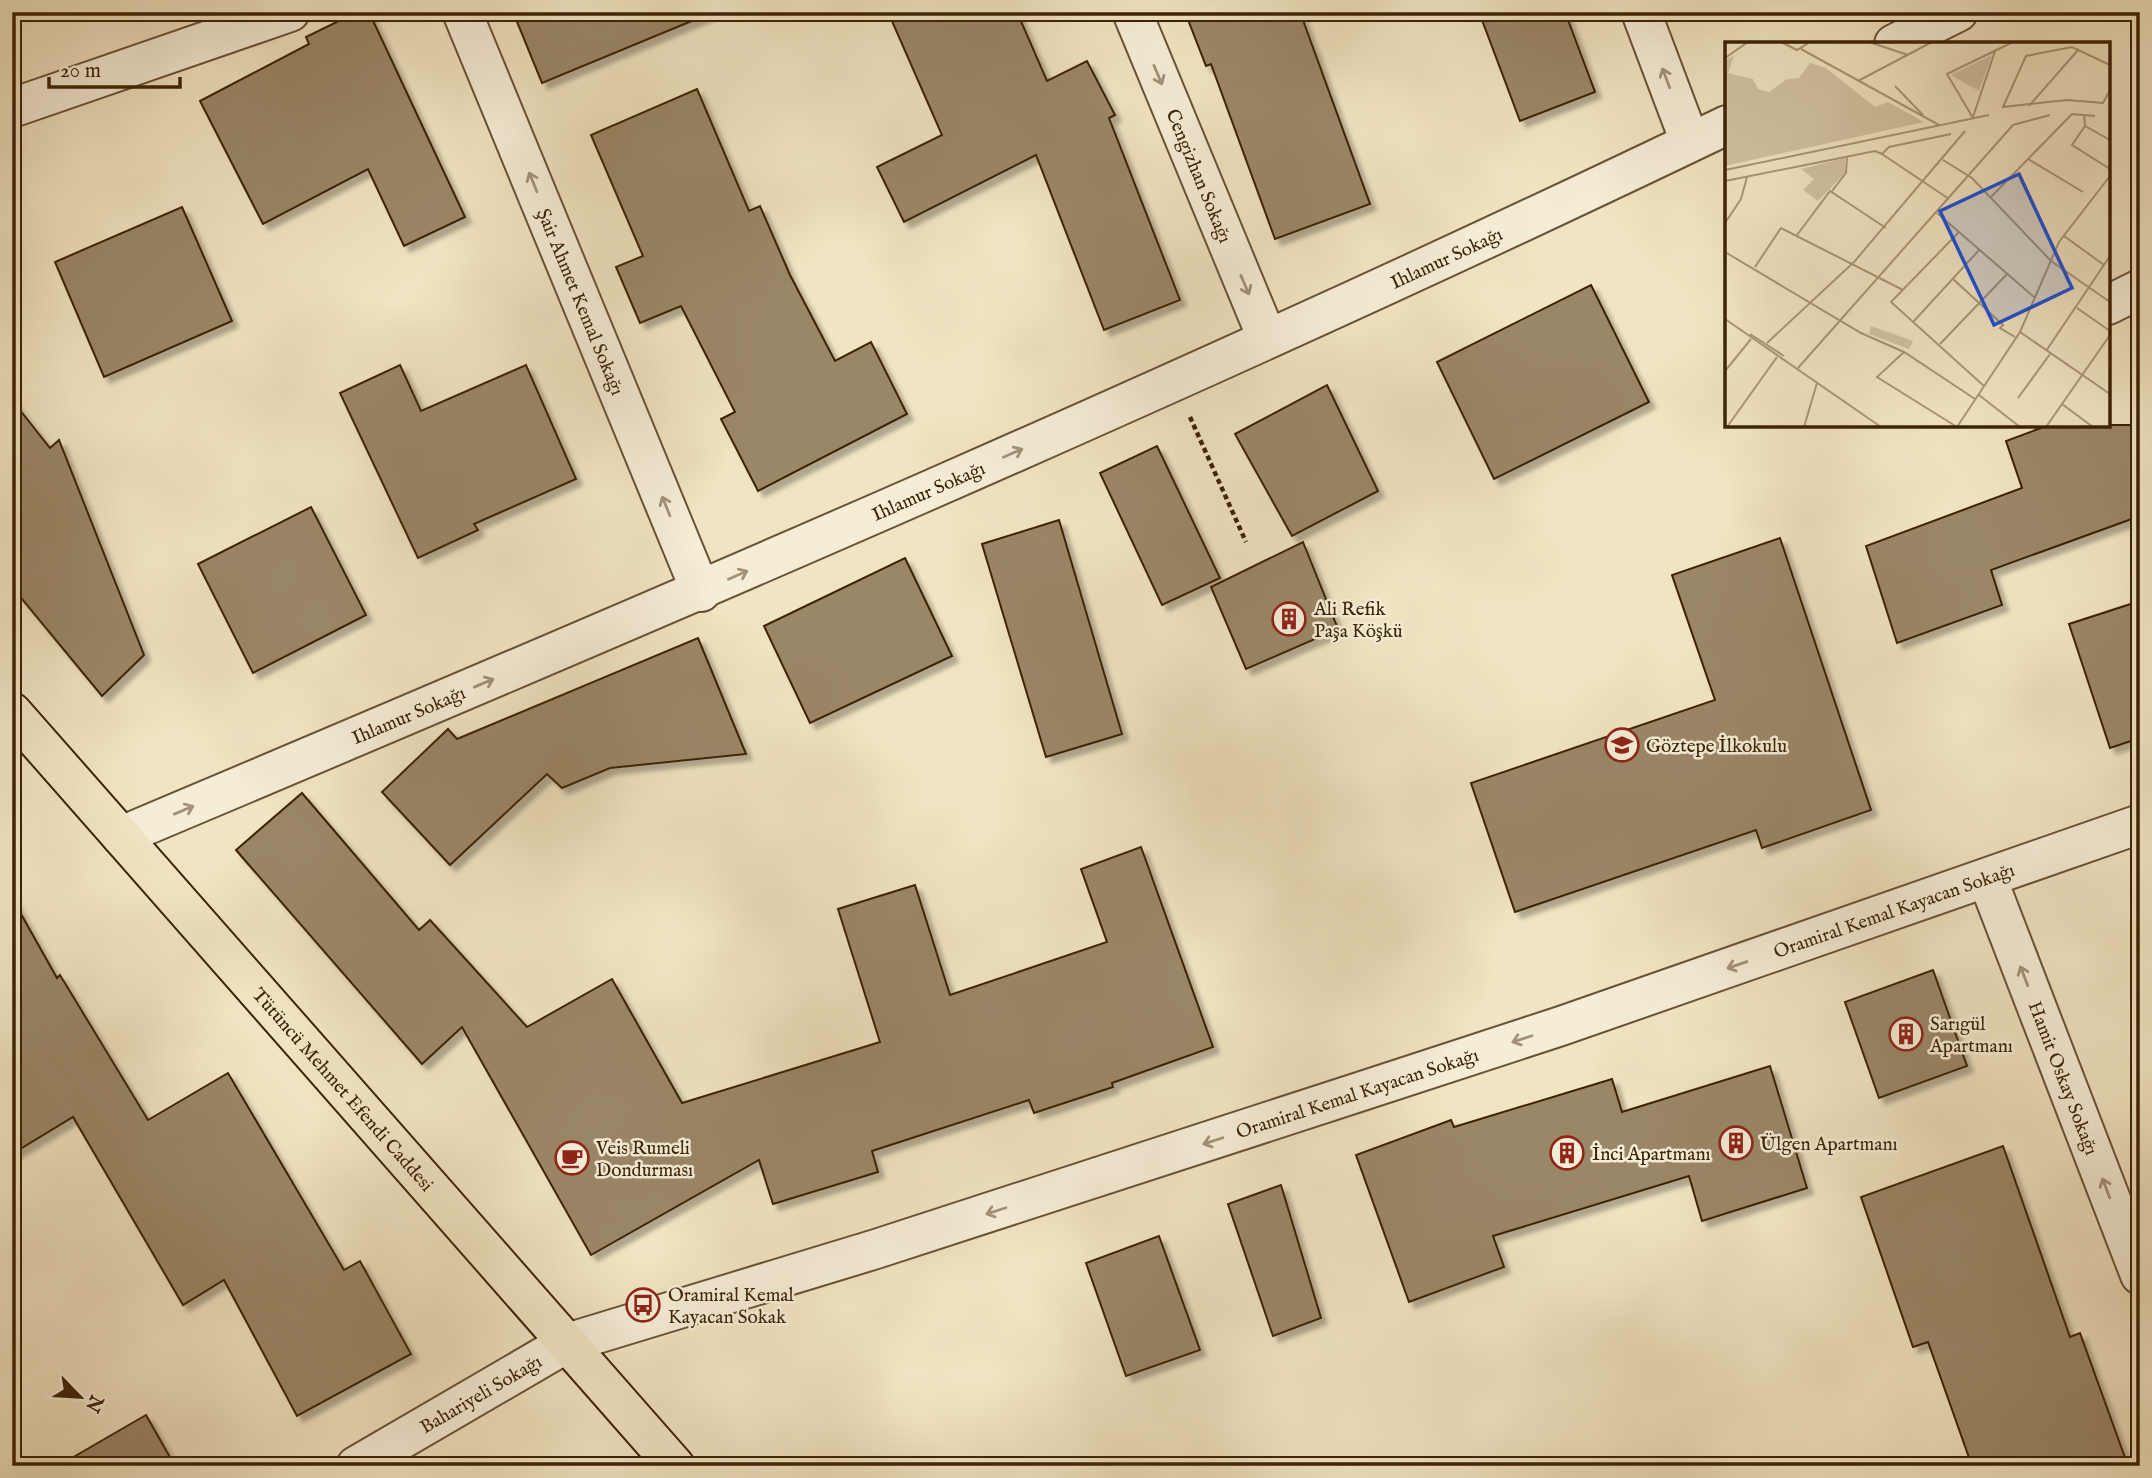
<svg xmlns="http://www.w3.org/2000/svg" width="2152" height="1478" font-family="'IM FELL English',serif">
<defs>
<filter id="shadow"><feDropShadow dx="6" dy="6" stdDeviation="2" flood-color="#0004"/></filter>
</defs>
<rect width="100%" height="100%" fill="#f1e4c2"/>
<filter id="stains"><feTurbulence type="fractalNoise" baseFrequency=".00286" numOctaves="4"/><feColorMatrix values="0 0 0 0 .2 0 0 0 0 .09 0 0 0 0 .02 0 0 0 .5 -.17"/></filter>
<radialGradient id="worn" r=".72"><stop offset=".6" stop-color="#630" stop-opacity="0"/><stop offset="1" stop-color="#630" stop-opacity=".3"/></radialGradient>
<g fill="#9a8767" stroke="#3b2305" stroke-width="2" filter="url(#shadow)">
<polygon points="357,12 369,12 465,217 404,246 368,169 263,224 200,101 309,44 306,37"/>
<polygon points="513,12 711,12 711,13 542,83"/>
<polygon points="888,12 1017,12 1047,81 1087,61 1115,115 1109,118 1180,300 1104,330 1036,155 904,222 877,167 942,135"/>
<polygon points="1185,12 1300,12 1370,204 1275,239 1211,64 1206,66"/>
<polygon points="1479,12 1565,12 1595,92 1520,121"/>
<polygon points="697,89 749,211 760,206 790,275 835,361 871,342 907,414 758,491 721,419 735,412 681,306 640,323 616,267 643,256 591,135"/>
<polygon points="182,207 232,321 104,377 55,262"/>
<polygon points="1591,285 1649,402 1494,479 1437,362"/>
<polygon points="400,365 421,411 526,365 576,479 474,524 478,530 418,558 340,393"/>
<polygon points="1327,385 1378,491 1292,536 1235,434"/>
<polygon points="12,400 50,448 59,440 144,655 102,696 12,587"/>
<polygon points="2049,425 2140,425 2140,516 1991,570 2002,605 1897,643 1866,546 2022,488 2006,441"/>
<polygon points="1157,446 1220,578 1162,605 1100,473"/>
<polygon points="311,507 366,615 253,673 198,564"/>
<polygon points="1059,520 1122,734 1046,757 982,544"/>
<polygon points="1780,538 1871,810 1762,848 1756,830 1515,912 1471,783 1715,700 1672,575"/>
<polygon points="1303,542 1338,629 1246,669 1211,587"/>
<polygon points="905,558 952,656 810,723 764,626"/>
<polygon points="2140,601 2140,738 2110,748 2069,624"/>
<polygon points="698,638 746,754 610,768 562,788 547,774 450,865 382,792 448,729 457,739"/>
<polygon points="302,793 419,930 430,920 527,1027 612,979 682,1103 880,1042 838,909 915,885 950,995 1107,942 1081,869 1141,847 1213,1047 1112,1083 1113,1087 1034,1113 1029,1100 872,1151 878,1172 773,1204 759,1160 591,1255 462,1027 422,1064 236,850"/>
<polygon points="12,898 57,978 60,975 148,1120 228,1073 344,1270 360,1261 411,1354 297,1416 224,1280 183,1305 73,1117 12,1154"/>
<polygon points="1933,970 1967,1066 1879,1098 1845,1002"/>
<polygon points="1770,1066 1807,1188 1702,1221 1689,1176 1493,1236 1504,1267 1409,1302 1356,1155 1451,1120 1454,1127 1612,1079 1622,1112"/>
<polygon points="2003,1146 2070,1337 2080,1333 2128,1466 1972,1466 1928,1342 1913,1347 1861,1197"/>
<polygon points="1281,1185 1321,1318 1273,1336 1228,1204"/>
<polygon points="1159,1236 1200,1350 1126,1376 1086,1263"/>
<polygon points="146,1415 175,1466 58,1466"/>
</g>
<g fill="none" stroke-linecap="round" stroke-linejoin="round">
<defs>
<g id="minor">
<path id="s1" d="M462,12L701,592"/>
<path id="s2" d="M1132,12L1267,338"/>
<polyline points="1641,12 1690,142"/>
<polyline points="1894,44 1958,12"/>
<polyline points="12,108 290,12"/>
<polyline points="2108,305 2140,289"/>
<path id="s3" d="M121,836C660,609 1199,379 1727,125"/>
<path id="s4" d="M1987,878L2140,1275"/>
<path id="s5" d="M356,1466L567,1343L876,1249L1356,1093L1561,1026L2140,824"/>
</g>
<g id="major">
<path id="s6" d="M12,712L675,1466"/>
</g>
</defs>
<use href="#minor" stroke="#685334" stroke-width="42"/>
<use href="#major" stroke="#3b2305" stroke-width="42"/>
<polyline stroke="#3b2305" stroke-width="4.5" stroke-dasharray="5 3.5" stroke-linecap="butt" points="1190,417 1246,542"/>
<use href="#minor" stroke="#f6edd7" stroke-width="38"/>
<use href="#major" stroke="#f1e4c2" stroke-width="38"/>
</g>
<defs><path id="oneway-shaft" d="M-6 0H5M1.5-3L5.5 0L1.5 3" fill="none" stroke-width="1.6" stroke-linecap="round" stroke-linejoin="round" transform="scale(1.75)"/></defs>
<g stroke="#a29278">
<use href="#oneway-shaft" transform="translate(1158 75) rotate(67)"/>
<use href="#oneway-shaft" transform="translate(1666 78) rotate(-111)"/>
<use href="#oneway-shaft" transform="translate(533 182) rotate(-112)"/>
<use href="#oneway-shaft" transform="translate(1245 285) rotate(67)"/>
<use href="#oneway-shaft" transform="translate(1013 453) rotate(-24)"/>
<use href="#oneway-shaft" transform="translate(666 506) rotate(-112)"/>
<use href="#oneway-shaft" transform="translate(738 575) rotate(-24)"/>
<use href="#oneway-shaft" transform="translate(484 683) rotate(-23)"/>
<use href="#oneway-shaft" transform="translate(184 810) rotate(-23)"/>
<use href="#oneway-shaft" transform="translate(1737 965) rotate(161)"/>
<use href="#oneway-shaft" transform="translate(2024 976) rotate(-111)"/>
<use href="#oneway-shaft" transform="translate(1522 1039) rotate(162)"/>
<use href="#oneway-shaft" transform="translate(1213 1141) rotate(162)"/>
<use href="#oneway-shaft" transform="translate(2106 1188) rotate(-111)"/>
<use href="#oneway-shaft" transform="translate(996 1211) rotate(162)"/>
</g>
<defs>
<symbol id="building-ring" viewBox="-11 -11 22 22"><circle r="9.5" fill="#f6edd7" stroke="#8f2418" stroke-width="1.5"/><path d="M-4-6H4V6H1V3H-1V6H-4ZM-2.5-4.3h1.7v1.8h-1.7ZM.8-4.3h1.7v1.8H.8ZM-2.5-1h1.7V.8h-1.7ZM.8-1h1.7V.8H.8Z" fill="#8f2418"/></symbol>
<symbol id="school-ring" viewBox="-11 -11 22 22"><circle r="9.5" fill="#f6edd7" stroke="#8f2418" stroke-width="1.5"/><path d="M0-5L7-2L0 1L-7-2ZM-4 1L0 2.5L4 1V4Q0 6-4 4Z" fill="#8f2418"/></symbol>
<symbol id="cafe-ring" viewBox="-11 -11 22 22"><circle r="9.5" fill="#f6edd7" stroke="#8f2418" stroke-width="1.5"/><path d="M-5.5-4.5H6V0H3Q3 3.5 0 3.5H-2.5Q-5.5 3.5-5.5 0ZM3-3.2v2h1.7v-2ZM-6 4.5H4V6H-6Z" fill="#8f2418"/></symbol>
<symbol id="bus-ring" viewBox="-11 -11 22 22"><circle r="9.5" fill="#f6edd7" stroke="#8f2418" stroke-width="1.5"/><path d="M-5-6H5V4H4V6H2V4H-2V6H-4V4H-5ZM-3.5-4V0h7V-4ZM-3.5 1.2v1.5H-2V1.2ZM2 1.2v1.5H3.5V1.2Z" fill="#8f2418"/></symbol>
</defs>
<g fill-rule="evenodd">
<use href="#building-ring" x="1270" y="600" width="38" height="38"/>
<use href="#school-ring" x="1603" y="726" width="38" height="38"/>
<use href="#building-ring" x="1887" y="1015" width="38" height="38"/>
<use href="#building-ring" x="1717" y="1124" width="38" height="38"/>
<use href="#building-ring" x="1548" y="1134" width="38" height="38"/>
<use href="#cafe-ring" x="553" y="1139" width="38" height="38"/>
<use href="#bus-ring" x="624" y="1286" width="38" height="38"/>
</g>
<g text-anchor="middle" stroke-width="5" stroke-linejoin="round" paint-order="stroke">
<g font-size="19" fill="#3b2305" stroke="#f6edd7">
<text dy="7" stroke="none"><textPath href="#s2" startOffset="177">Cengizhan Sokağı</textPath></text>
<text dy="7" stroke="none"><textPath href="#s3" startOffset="1446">Ihlamur Sokağı</textPath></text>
<text dy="7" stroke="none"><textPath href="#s1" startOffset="313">Şair Ahmet Kemal Sokağı</textPath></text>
<text dy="7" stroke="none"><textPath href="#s3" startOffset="878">Ihlamur Sokağı</textPath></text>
<text dy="7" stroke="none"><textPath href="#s3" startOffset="312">Ihlamur Sokağı</textPath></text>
<text dy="7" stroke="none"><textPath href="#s5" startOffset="1640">Oramiral Kemal Kayacan Sokağı</textPath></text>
<text dy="7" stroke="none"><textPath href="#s4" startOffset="214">Hamit Oskay Sokağı</textPath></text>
<text dy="7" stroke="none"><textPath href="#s6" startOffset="502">Tütüncü Mehmet Efendi Caddesi</textPath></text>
<text dy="7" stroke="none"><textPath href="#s5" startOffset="1073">Oramiral Kemal Kayacan Sokağı</textPath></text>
<text dy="7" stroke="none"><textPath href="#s5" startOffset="144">Bahariyeli Sokağı</textPath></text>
</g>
<g font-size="19" fill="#3b2305" stroke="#f6edd7" text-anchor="start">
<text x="1314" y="615">Ali Refik<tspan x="1314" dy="22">Paşa Köşkü</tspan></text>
<text x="1646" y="752">Göztepe İlkokulu</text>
<text x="1930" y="1030">Sarıgül<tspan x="1930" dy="22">Apartmanı</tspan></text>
<text x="1760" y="1150">Ülgen Apartmanı</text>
<text x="596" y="1154">Veis Rumeli<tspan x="596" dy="22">Dondurması</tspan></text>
<text x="1592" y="1160">İnci Apartmanı</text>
<text x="668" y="1301">Oramiral Kemal<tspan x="668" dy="22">Kayacan Sokak</tspan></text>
</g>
</g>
<g transform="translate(1725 42)">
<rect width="385" height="385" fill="#f1e4c2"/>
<path d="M267,13L254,49L226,33ZM9,14L3,31L28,37L33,47L44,50L62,37L74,36L85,21L101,26L150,65L163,60L199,80L0,124V18ZM120,116V131L93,159L78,148L89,137L76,127ZM146,284L188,299L184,307L144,292Z" fill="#d2c3a2"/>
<path fill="none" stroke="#a89776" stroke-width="2" d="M56,0L72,8L85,0M144,0L183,13M76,7L214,83M0,16L23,0M385,23L347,5L301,14L278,65L342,58L378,61L385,48M133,39L207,0M170,44L198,73M304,64L354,7M359,73L360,84L347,103L385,127M248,75L270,9M248,76L222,32L288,0M360,84L385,98M157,112L224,157M303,117L358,150M218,118L247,136L326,219L385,260M0,128L264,73M0,139L150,109L157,112L164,105L226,92M107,149L121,131L122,114M266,155L347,72L370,74M212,171L309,255M0,181L16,157L22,135M234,190L166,260L259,344M72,193L105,149L161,186M339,194L379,223M0,210L136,291L179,310L250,357M30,225L56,186L178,248M228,237L278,283L275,286L290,295M352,266L385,289M0,277L156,385M189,279L255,207M295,290L385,352M25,292L59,314M42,301L129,220L240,89M215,302L283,231M321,309L385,214M179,310L152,335L232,385M73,326L288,83L325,73M0,329L26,297M254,353L295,385M293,356L325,312M337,362L368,385M2,385L52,315M79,385L92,341M232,385L295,290L334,200L385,134M321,385L385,293"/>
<path fill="#1d4ed8" fill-opacity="0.15" stroke="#1d4ed8" stroke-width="3.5" d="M294,132L347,246L269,283L215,169Z"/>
<rect width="385" height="385" fill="none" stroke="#3b2305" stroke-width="3.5"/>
</g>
<rect width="2152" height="1478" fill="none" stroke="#f1e4c2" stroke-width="42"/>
<rect x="14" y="14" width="2124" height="1450" fill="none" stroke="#3b2305" stroke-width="3.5"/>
<rect x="21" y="21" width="2110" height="1436" fill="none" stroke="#3b2305" stroke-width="2"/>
<g transform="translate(80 1397) rotate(115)" stroke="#f6edd7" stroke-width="5" paint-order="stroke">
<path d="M0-5L12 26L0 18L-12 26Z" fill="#3b2305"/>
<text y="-10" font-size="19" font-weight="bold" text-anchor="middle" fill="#3b2305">N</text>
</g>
<path d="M49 77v10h131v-10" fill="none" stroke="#3b2305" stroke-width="3.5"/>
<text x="60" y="77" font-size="21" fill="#3b2305" stroke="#f6edd7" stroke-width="5" paint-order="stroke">20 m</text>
<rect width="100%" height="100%" filter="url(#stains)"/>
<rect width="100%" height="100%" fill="url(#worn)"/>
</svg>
